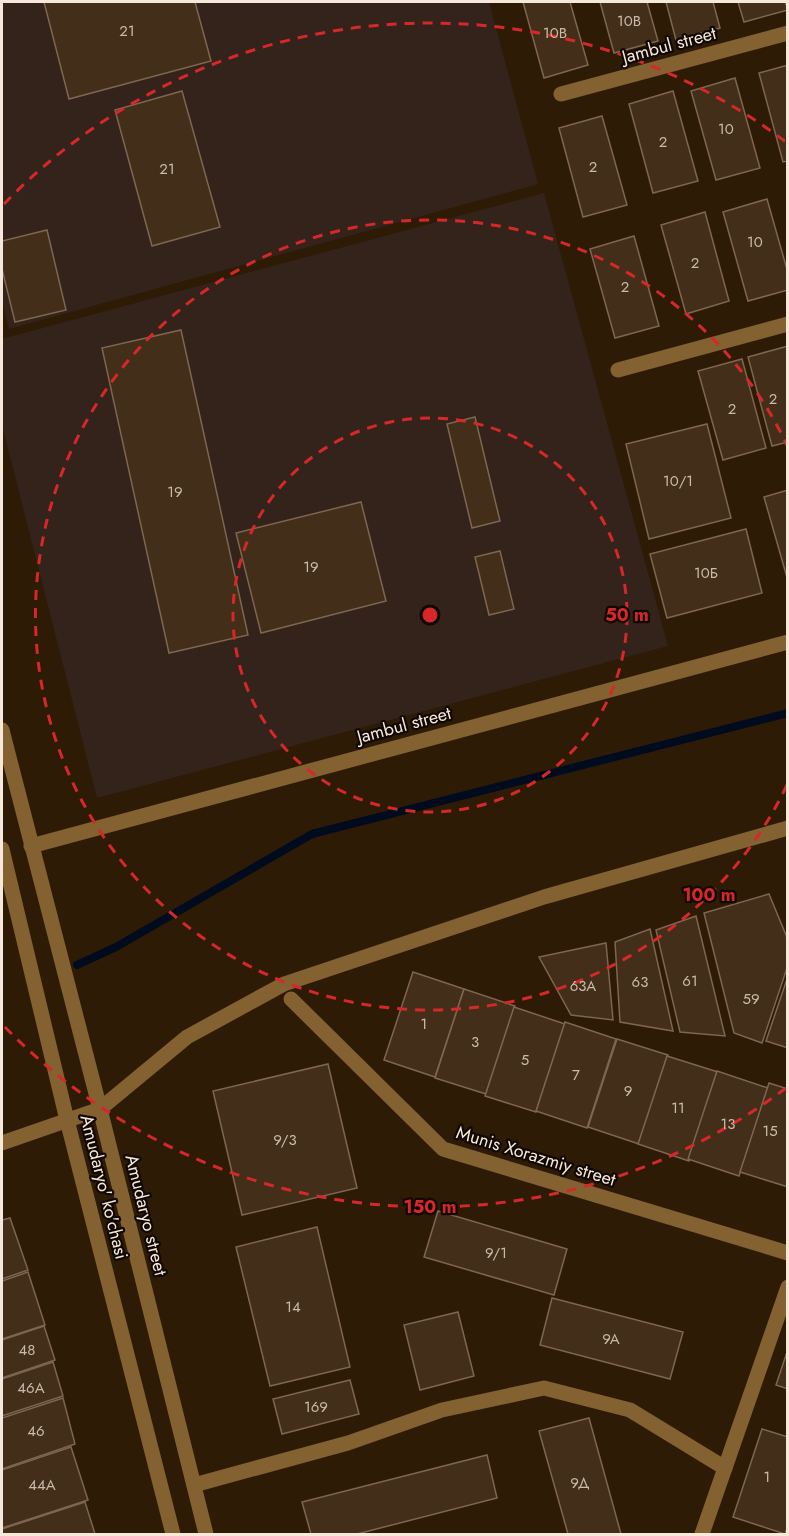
<svg xmlns="http://www.w3.org/2000/svg" width="789" height="1536" font-family="Jost,sans-serif">
<rect width="100%" height="100%" fill="#2e1b06"/>
<g fill="#33231a">
<polygon points="2,2 489,2 538,184 9,329 2,301"/>
<polygon points="544,193 668,646 97,798 2,425 2,339"/>
</g>
<g fill="none" stroke-linecap="round" stroke-linejoin="round">
<polyline stroke="#000c1e" stroke-width="8" points="77,965 116,947 312,834 788,713"/>
</g>
<g fill="#432e19" stroke="#7e6650" stroke-width="1.5">
<polygon points="44,2 195,2 211,61 69,99"/>
<polygon points="523,2 570,2 588,65 544,78"/>
<polygon points="600,2 647,2 658,41 614,53"/>
<polygon points="666,2 713,2 720,28 676,40"/>
<polygon points="738,2 785,2 788,10 744,22"/>
<polygon points="788,65 788,161 783,162 759,73"/>
<polygon points="735,78 760,168 716,180 691,91"/>
<polygon points="182,91 220,227 152,246 115,110"/>
<polygon points="673,91 698,181 653,193 629,104"/>
<polygon points="602,116 627,205 583,217 559,128"/>
<polygon points="767,199 788,273 788,290 748,301 723,212"/>
<polygon points="705,212 729,301 686,314 661,225"/>
<polygon points="47,230 66,310 15,322 2,269 2,241"/>
<polygon points="634,236 659,326 615,338 590,249"/>
<polygon points="181,330 248,635 169,653 102,348"/>
<polygon points="788,346 788,442 772,446 748,357"/>
<polygon points="742,359 766,448 723,460 698,371"/>
<polygon points="475,417 500,521 472,528 447,424"/>
<polygon points="707,424 731,518 649,539 626,444"/>
<polygon points="788,490 788,581 764,497"/>
<polygon points="361,502 386,601 261,633 236,533"/>
<polygon points="746,529 762,593 667,618 650,554"/>
<polygon points="500,551 514,609 489,615 475,557"/>
<polygon points="769,894 788,940 788,965 762,1043 734,1033 704,913"/>
<polygon points="696,916 725,1036 680,1032 656,930"/>
<polygon points="650,929 673,1031 620,1022 615,942"/>
<polygon points="606,943 613,1020 571,1015 539,957"/>
<polygon points="413,972 464,989 435,1077 384,1060"/>
<polygon points="788,976 788,1048 766,1041"/>
<polygon points="464,989 515,1006 486,1094 435,1078"/>
<polygon points="514,1007 565,1024 536,1112 485,1096"/>
<polygon points="565,1022 616,1039 587,1128 536,1111"/>
<polygon points="617,1039 668,1055 639,1144 588,1127"/>
<polygon points="667,1056 718,1072 689,1161 638,1144"/>
<polygon points="328,1064 357,1188 242,1215 213,1091"/>
<polygon points="717,1071 768,1088 739,1176 688,1159"/>
<polygon points="769,1083 788,1089 788,1187 740,1172"/>
<polygon points="438,1211 567,1249 554,1295 424,1257"/>
<polygon points="10,1218 28,1270 2,1279 2,1220"/>
<polygon points="317,1227 350,1367 270,1386 236,1247"/>
<polygon points="28,1272 45,1325 2,1339 2,1281"/>
<polygon points="552,1298 683,1332 670,1379 540,1345"/>
<polygon points="458,1312 474,1376 420,1390 404,1325"/>
<polygon points="44,1326 55,1360 2,1378 2,1340"/>
<polygon points="788,1349 788,1389 776,1385"/>
<polygon points="53,1362 63,1396 2,1416 2,1379"/>
<polygon points="350,1380 359,1414 282,1434 273,1399"/>
<polygon points="63,1398 75,1444 2,1469 2,1418"/>
<polygon points="589,1418 621,1534 568,1534 539,1431"/>
<polygon points="762,1429 788,1437 788,1525 785,1534 733,1517"/>
<polygon points="71,1447 88,1500 2,1528 2,1470"/>
<polygon points="487,1455 497,1498 357,1534 311,1534 302,1502"/>
<polygon points="85,1502 95,1534 2,1534 2,1529"/>
</g>
<g fill="none" stroke-linecap="round" stroke-linejoin="round">
<g stroke="#836130" stroke-width="15">
<polyline points="561,94 788,33"/>
<polyline points="618,370 788,324"/>
<polyline points="2,730 100,1109 206,1534"/>
<polyline points="31,846 788,642"/>
<polyline points="2,849 67,1120 173,1534"/>
<polyline points="291,999 443,1149 788,1253"/>
<polyline points="2,1143 100,1109 187,1037 284,984 544,897 788,828"/>
<polyline points="194,1485 348,1443 442,1410 544,1388 630,1410 725,1468"/>
<polyline points="702,1534 788,1287"/>
</g>
</g>
<g fill="none" stroke="#d62828" stroke-width="3" stroke-dasharray="10 8">
<circle cx="430" cy="615" r="197"/>
<path d="M787 785A395 395 0 1 1 787 445"/>
<path d="M786 1088A592 592 0 0 1 4 1026M4 204A592 592 0 0 1 786 142"/>
</g>
<g text-anchor="middle" stroke-width="4.5" stroke-linejoin="round" paint-order="stroke">
<g font-size="15" fill="#c9baaa">
<text x="629" y="26">10В</text>
<text x="127" y="36">21</text>
<text x="555" y="38">10В</text>
<text x="726" y="134">10</text>
<text x="663" y="147">2</text>
<text x="593" y="172">2</text>
<text x="167" y="174">21</text>
<text x="755" y="247">10</text>
<text x="695" y="268">2</text>
<text x="625" y="292">2</text>
<text x="773" y="404">2</text>
<text x="732" y="414">2</text>
<text x="678" y="486">10/1</text>
<text x="175" y="497">19</text>
<text x="311" y="572">19</text>
<text x="706" y="578">10Б</text>
<text x="690" y="986">61</text>
<text x="640" y="987">63</text>
<text x="583" y="991">63A</text>
<text x="751" y="1004">59</text>
<text x="424" y="1029">1</text>
<text x="475" y="1047">3</text>
<text x="525" y="1065">5</text>
<text x="576" y="1080">7</text>
<text x="628" y="1096">9</text>
<text x="678" y="1113">11</text>
<text x="728" y="1129">13</text>
<text x="770" y="1136">15</text>
<text x="285" y="1145">9/3</text>
<text x="496" y="1258">9/1</text>
<text x="293" y="1312">14</text>
<text x="611" y="1344">9A</text>
<text x="27" y="1355">48</text>
<text x="31" y="1393">46А</text>
<text x="316" y="1412">169</text>
<text x="36" y="1436">46</text>
<text x="767" y="1482">1</text>
<text x="580" y="1488">9Д</text>
<text x="42" y="1490">44А</text>
</g>
<g font-size="18" fill="#f6e8db" stroke="#100802">
<text transform="translate(669 45) rotate(-15)" y="6">Jambul street</text>
<text transform="translate(404 725) rotate(-15)" y="6">Jambul street</text>
<text transform="translate(536 1156) rotate(17)" y="6">Munis Xorazmiy street</text>
<text transform="translate(104 1187) rotate(76)" y="6">Amudaryo' ko'chasi</text>
<text transform="translate(146 1215) rotate(76)" y="6">Amudaryo street</text>
</g>
</g>
<circle cx="430" cy="615" r="9" fill="#d62828" stroke="#100802" stroke-width="3"/>
<g font-size="18" text-anchor="middle" font-weight="bold" fill="#d62828" stroke="#100802" stroke-width="4.5" stroke-linejoin="round" paint-order="stroke">
<text x="627" y="621">50 m</text>
<text x="709" y="901">100 m</text>
<text x="430" y="1213">150 m</text>
</g>
<rect width="789" height="1536" fill="none" stroke="#f6e8db" stroke-width="6"/>
</svg>
